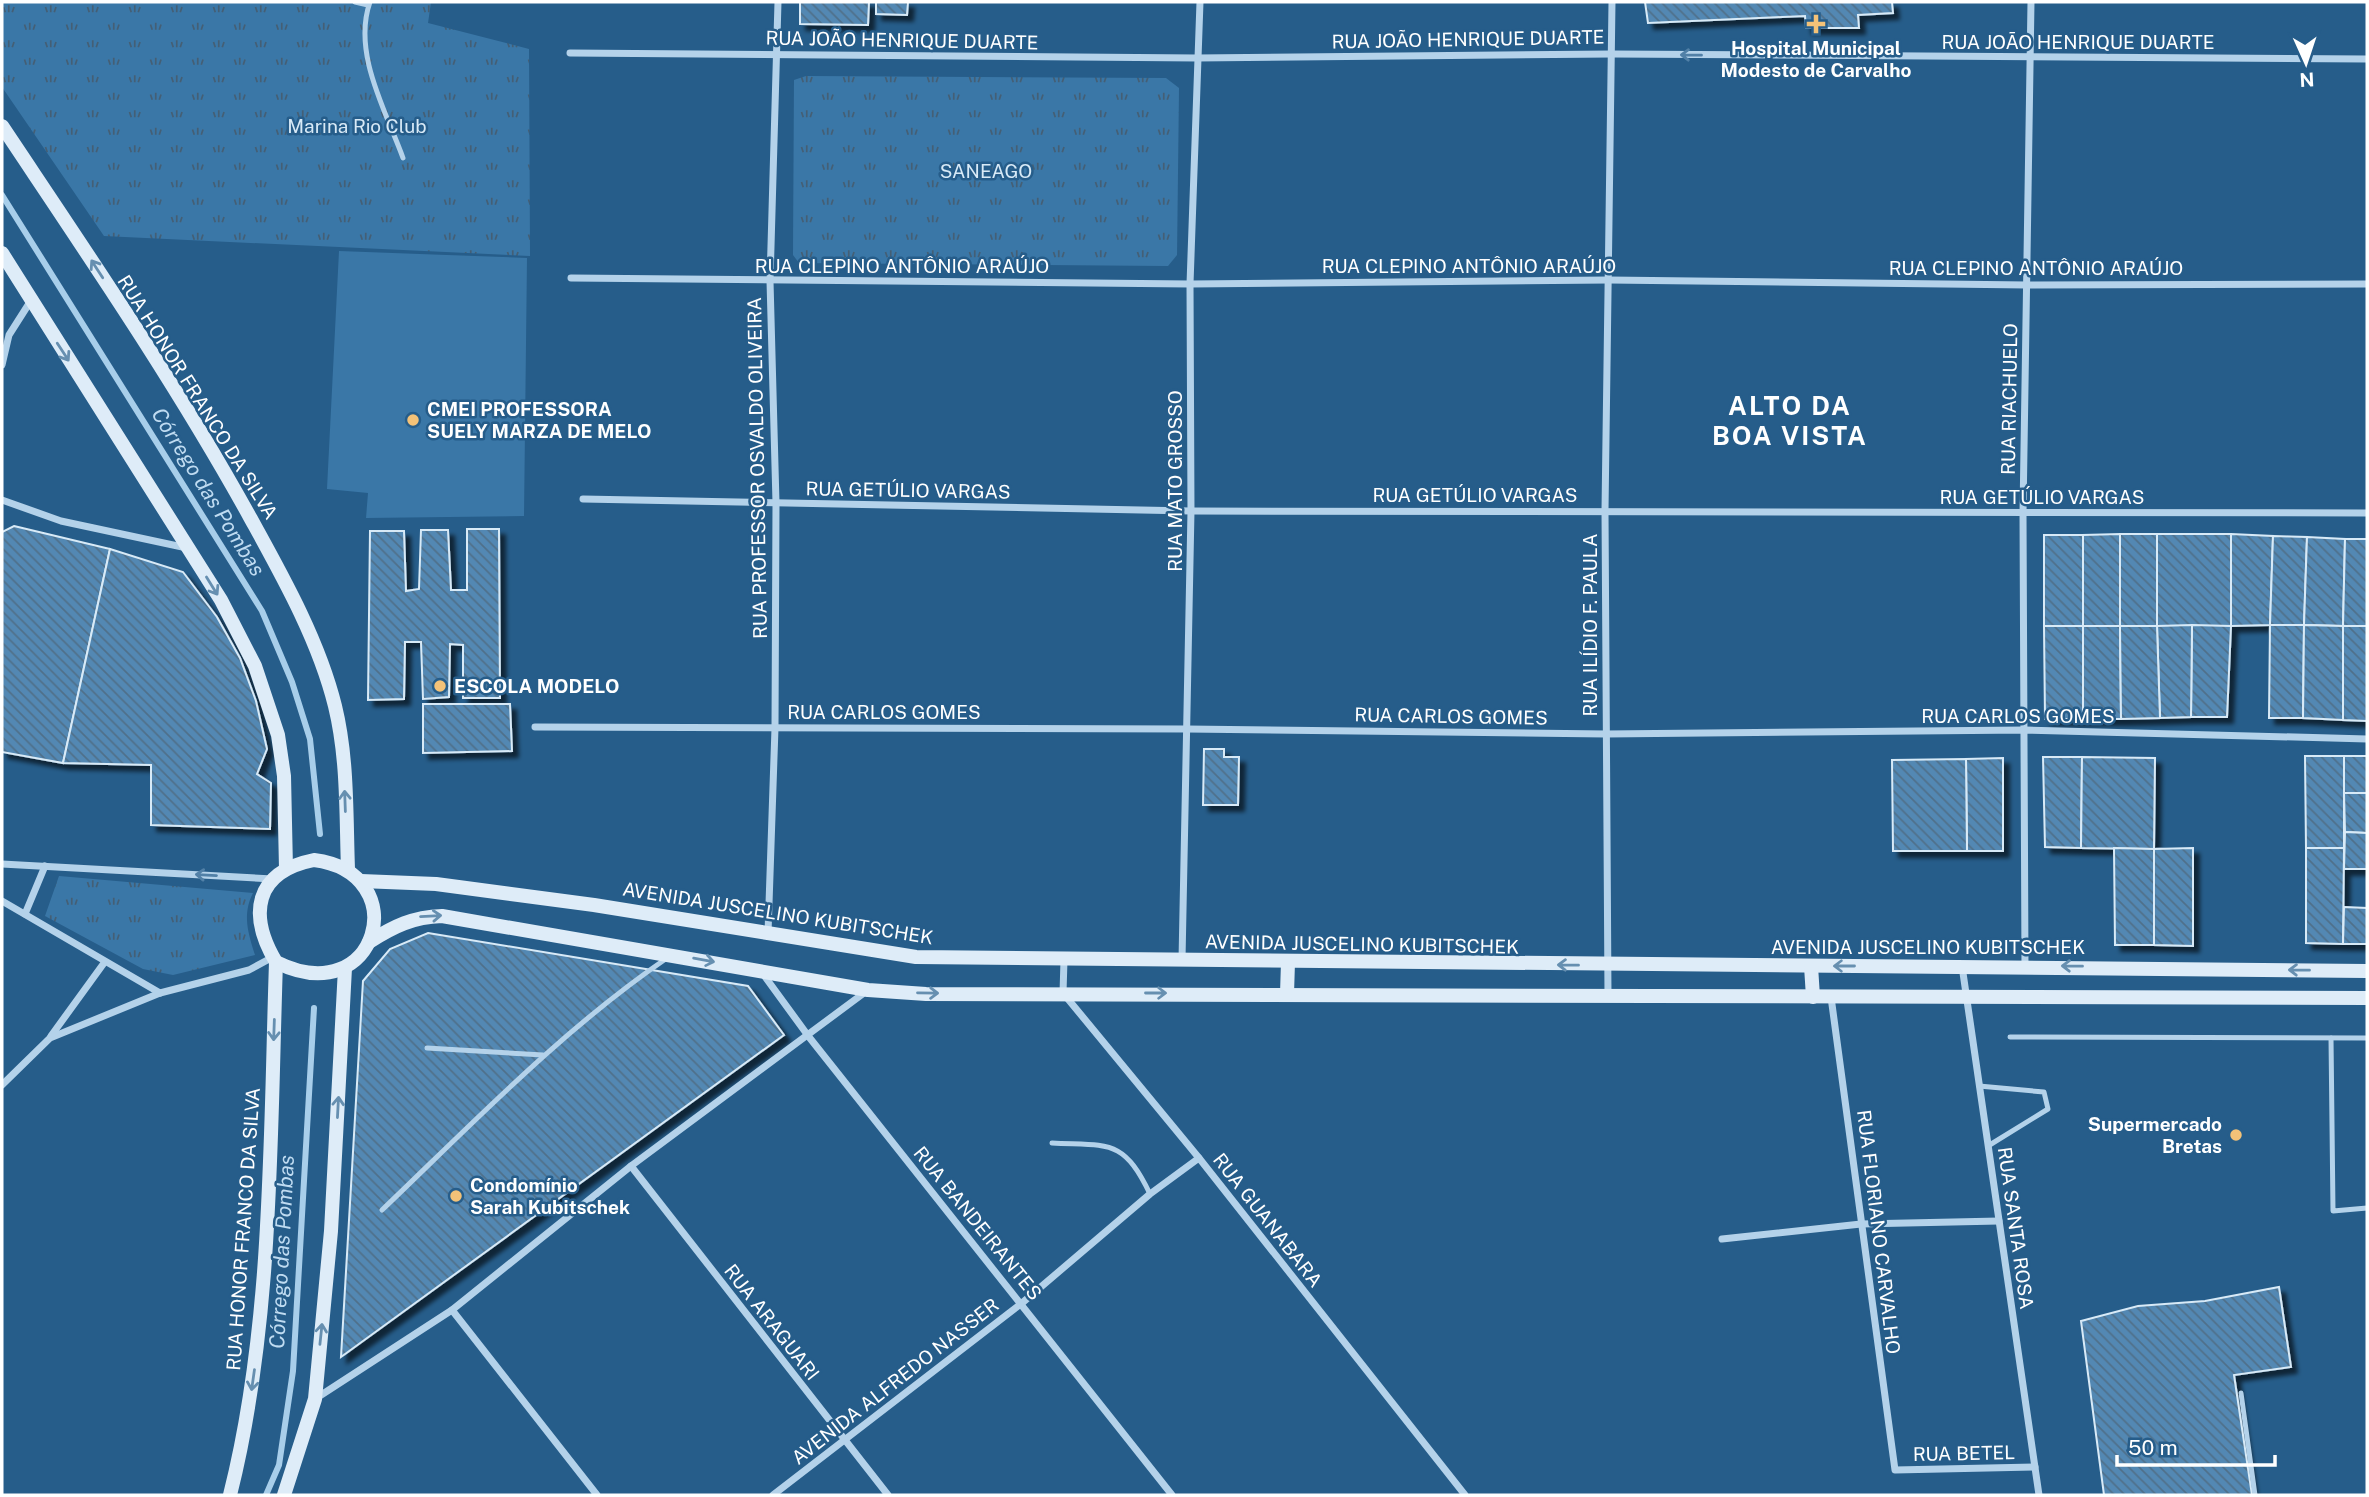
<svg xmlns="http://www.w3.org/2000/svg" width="2369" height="1497" font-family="'Public Sans',sans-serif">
<defs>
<pattern id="park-tufts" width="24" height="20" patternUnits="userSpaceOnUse" patternTransform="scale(1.75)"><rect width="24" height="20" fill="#3a77a7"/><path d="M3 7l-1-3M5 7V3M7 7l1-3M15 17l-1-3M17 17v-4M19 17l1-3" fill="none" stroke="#445f75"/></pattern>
<pattern id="building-back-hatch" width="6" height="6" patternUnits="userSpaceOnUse" patternTransform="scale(1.75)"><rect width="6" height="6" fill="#5288b3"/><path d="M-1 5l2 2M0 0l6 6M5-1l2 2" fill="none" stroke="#50708a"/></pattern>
<filter id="shadow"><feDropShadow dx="6" dy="6" stdDeviation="2" flood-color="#0009"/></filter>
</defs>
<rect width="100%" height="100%" fill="#265d8a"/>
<polygon fill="#3a77a7" points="339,251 527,258 524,516 366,518 368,493 327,489"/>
<g fill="url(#park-tufts)">
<polygon points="2,2 431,2 428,23 529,49 530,256 104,236 2,87"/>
<polygon points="806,76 1166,78 1179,88 1177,255 1168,266 799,263 793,255 794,80"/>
<path d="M59,876L253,893C242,914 248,933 255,955L173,975L143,969L45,916Z"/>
</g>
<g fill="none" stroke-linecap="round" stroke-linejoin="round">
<g stroke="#a8ceea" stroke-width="6">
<polyline points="2,195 262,611 292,682 310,739 320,834"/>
<polyline points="266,1495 279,1465 293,1371 314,1008"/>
</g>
</g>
<g fill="url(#building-back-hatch)" stroke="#d8eaf7" stroke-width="2" filter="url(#shadow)">
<polygon points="800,2 869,2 868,25 800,24"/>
<polygon points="876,2 908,2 907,15 876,14"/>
<polygon points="1645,2 1892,2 1893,13 1858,15 1859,28 1806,28 1805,16 1648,23"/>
<polygon points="14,526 110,549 63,763 2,752 2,532"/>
<polygon points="467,529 499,529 500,698 463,698 463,645 450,644 449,697 423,699 421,642 405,642 404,699 368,700 370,531 404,531 406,591 419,589 421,530 448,530 451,590 467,590"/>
<rect x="2120" y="534" width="37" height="92"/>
<polygon points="2120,534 2120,626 2083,626 2083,535"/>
<rect x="2157" y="534" width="74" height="92"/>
<polygon points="2231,534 2273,536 2270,625 2231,626"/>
<rect x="2044" y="535" width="39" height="91"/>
<polygon points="2273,536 2307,537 2304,625 2270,625"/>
<polygon points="2307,537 2345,539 2343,626 2304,625"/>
<polygon points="2345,539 2367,539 2367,626 2343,626"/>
<polygon points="110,549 183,572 217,617 240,658 256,701 267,749 257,774 271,783 270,829 151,825 151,765 63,763"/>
<polygon points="2192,625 2231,626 2227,717 2191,717"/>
<polygon points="2192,625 2191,717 2160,718 2157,626"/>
<polygon points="2270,625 2304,625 2303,718 2269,718"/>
<polygon points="2304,625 2343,626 2343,720 2303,718"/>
<polygon points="2044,626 2083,626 2083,719 2045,719"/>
<polygon points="2083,626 2120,626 2121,719 2083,719"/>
<polygon points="2120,626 2157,626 2160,718 2121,719"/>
<polygon points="2343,626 2367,626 2367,721 2343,720"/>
<polygon points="423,704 510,704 512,751 423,753"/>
<polygon points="1204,749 1224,749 1224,757 1239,757 1238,805 1203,805"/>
<polygon points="2305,756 2344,756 2344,848 2306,848"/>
<rect x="2344" y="756" width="23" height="37"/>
<polygon points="2043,757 2082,757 2081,848 2045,847"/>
<polygon points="2082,757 2155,758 2154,849 2081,848"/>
<polygon points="2003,758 2003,851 1967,851 1966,759"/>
<polygon points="1966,759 1967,851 1893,851 1892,760"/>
<polygon points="2344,793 2367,793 2367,833 2345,832"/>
<polygon points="2345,832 2367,833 2367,869 2344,869"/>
<polygon points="2114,848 2154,849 2154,945 2115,945"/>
<polygon points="2193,848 2193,946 2154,945 2154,849"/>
<polygon points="2306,848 2344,848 2343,944 2306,943"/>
<polygon points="2344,907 2367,908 2367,944 2343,944"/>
<polygon points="428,933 748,986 784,1035 341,1357 363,981 390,949"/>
<polygon points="2279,1287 2291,1367 2234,1375 2252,1495 2104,1495 2081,1321 2138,1306 2205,1301"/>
</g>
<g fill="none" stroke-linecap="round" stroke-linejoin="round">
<g stroke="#b4d2ea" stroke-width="5">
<polyline points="355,2 368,5"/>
<path d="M370,2C352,53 386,111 403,158"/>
<polyline points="2010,1037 2367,1038"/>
<polyline points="2331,1038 2333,1211 2367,1208"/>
<polyline points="427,1048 543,1055"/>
<polyline points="1979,1086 2044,1092 2048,1109 1988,1146"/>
<path d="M1052,1143C1109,1146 1123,1138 1150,1194"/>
<path d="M382,1210C474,1122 562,1030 667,958"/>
<polyline points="2241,1393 2255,1495"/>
</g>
<g stroke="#b4d2ea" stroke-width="7">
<polyline points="570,53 1197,58 1612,54 2367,59"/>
<polyline points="571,278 1190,284 1609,280 2027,285 2367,284"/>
<polyline points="2,365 9,335 30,302"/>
<polyline points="583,499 1191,511 2367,513"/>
<polyline points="2,500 61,521 187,548"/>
<polyline points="535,727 1187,729 1606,734 2026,730 2367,739"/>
<polyline points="2,864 273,879"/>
<polyline points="2,901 160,993"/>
<polyline points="25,914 45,866"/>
<polyline points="768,933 775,728 776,503 770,281 778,2"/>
<polyline points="1064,960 1063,993 1199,1158 1465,1495"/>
<polyline points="1182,960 1191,511 1190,284 1200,2"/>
<polyline points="1962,966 2039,1495"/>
<polyline points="2025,966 2023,513 2031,2"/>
<polyline points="763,974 809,1037 1172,1495"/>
<polyline points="1608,995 1605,511 1612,2"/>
<polyline points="1831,997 1895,1470 2035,1467"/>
<polyline points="51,1036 104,963"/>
<polyline points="2,1085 50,1038 160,993 249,970 273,957"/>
<polyline points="631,1166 888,1495"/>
<polyline points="1722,1239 1861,1224 1999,1221"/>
<polyline points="452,1310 597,1495"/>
<polyline points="315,1399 452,1310 631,1166 868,990"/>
<polyline points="773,1495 1022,1303 1150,1194 1199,1158"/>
</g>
<g stroke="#deecf8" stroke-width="14">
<path d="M2,126C88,255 176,383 251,519C283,577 319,641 335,706C348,759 346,816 348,869"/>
<polyline points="2,253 221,600 255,666 278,735 284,776 286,869"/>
<path d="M314,860C416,873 378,1013 276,962C248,915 254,872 314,860Z"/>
<polyline points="361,881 436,884 594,905 916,957 2367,971"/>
<path d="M369,942C394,926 413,917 442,916L868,990L926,994L2367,998"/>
<polyline points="1811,966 1813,997"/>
<polyline points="1287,994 1288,962"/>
<path d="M230,1495C273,1325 270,1137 276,962"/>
<polyline points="284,1495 315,1399 331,1231 345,968"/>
</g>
</g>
<defs><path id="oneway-shaft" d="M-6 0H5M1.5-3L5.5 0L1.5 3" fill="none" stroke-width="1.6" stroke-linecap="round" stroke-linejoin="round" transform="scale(1.75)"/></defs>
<g stroke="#5180a7">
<use href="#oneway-shaft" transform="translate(1691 55) rotate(-179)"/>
<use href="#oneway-shaft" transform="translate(206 875) rotate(-177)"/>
</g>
<g stroke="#668fb0">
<use href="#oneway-shaft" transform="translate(97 269) rotate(-123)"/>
<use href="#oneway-shaft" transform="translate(63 352) rotate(57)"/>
<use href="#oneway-shaft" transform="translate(212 586) rotate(58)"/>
<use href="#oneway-shaft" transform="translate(345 801) rotate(-92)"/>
<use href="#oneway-shaft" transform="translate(431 916) rotate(-3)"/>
<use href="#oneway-shaft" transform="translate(704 960) rotate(10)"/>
<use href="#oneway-shaft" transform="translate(1568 965) rotate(-179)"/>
<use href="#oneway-shaft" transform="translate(1844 966) rotate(-180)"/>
<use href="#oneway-shaft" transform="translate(2072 966) rotate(-179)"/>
<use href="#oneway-shaft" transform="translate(2299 970) rotate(-179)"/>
<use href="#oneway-shaft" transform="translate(928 993) rotate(1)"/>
<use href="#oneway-shaft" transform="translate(1156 993)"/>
<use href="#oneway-shaft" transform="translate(274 1030) rotate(92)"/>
<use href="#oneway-shaft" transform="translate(338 1107) rotate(-87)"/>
<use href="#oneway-shaft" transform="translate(321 1334) rotate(-84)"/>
<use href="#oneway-shaft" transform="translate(253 1380) rotate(98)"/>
</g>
<g fill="#f3c278" stroke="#265d8a" stroke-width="2.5">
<path d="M1812.5 13.5h7v7h7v7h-7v7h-7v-7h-7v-7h7z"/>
<circle cx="413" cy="420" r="7"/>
<circle cx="440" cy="686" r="7"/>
<circle cx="2236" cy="1135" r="7"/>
<circle cx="456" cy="1196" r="7"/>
</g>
<g text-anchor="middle" stroke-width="5" stroke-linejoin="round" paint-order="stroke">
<g font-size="19" fill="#fff" stroke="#265d8a">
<text transform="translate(1468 39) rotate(-1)" y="7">RUA JOÃO HENRIQUE DUARTE</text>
<text transform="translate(902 40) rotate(1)" y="7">RUA JOÃO HENRIQUE DUARTE</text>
<text x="2078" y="49">RUA JOÃO HENRIQUE DUARTE</text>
<text x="902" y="273">RUA CLEPINO ANTÔNIO ARAÚJO</text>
<text x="1469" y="273">RUA CLEPINO ANTÔNIO ARAÚJO</text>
<text x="2036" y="275">RUA CLEPINO ANTÔNIO ARAÚJO</text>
<text transform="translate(198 397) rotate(58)" y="7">RUA HONOR FRANCO DA SILVA</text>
<text transform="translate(2009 399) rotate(-89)" y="7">RUA RIACHUELO</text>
<text transform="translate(757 468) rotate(-91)" y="7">RUA PROFESSOR OSVALDO OLIVEIRA</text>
<text transform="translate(1175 481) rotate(-90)" y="7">RUA MATO GROSSO</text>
<text transform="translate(908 490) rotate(1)" y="7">RUA GETÚLIO VARGAS</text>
<text x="1475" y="502">RUA GETÚLIO VARGAS</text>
<text x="2042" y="504">RUA GETÚLIO VARGAS</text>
<text transform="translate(1590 625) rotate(-90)" y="7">RUA ILÍDIO F. PAULA</text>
<text x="884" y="719">RUA CARLOS GOMES</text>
<text transform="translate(1451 716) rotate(1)" y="7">RUA CARLOS GOMES</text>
<text x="2018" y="723">RUA CARLOS GOMES</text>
<text transform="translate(778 913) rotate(9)" y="7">AVENIDA JUSCELINO KUBITSCHEK</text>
<text transform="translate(1362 944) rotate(1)" y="7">AVENIDA JUSCELINO KUBITSCHEK</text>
<text x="1928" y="954">AVENIDA JUSCELINO KUBITSCHEK</text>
<text transform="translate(1268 1220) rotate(52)" y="7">RUA GUANABARA</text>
<text transform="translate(978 1223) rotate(51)" y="7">RUA BANDEIRANTES</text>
<text transform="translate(2016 1228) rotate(82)" y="7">RUA SANTA ROSA</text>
<text transform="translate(243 1229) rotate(-86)" y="7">RUA HONOR FRANCO DA SILVA</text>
<text transform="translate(1879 1232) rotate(83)" y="7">RUA FLORIANO CARVALHO</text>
<text transform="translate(772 1322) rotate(52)" y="7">RUA ARAGUARI</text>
<text transform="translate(895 1381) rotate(-38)" y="7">AVENIDA ALFREDO NASSER</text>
<text transform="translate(1964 1453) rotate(-1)" y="7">RUA BETEL</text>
</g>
<g font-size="19" font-weight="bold" fill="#fff" stroke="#265d8a" text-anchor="start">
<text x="1816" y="55" text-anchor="middle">Hospital Municipal<tspan x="1816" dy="22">Modesto de Carvalho</tspan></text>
<text x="427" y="416">CMEI PROFESSORA<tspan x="427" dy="22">SUELY MARZA DE MELO</tspan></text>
<text x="454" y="693">ESCOLA MODELO</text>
<text x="2222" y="1131" text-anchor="end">Supermercado<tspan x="2222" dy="22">Bretas</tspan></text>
<text x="470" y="1192">Condomínio<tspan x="470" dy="22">Sarah Kubitschek</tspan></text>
</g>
<g font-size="19" fill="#d8eaf7" stroke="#265d8a">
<text x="357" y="133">Marina Rio Club</text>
<text x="986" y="178">SANEAGO</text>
</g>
<g font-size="21" font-style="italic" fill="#bfdbf1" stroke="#265d8a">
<text transform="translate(208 492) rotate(58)" y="7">Córrego das Pombas</text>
<text transform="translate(282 1252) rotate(-87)" y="7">Córrego das Pombas</text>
</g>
<g font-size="26" font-weight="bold" letter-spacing="2" fill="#fff" stroke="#265d8a">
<text x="1790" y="415">ALTO DA<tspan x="1790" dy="30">BOA VISTA</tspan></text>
</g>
</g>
<rect width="2369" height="1497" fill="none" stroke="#ffffff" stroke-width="7"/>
<g transform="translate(2306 63) rotate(177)" stroke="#265d8a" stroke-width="5" paint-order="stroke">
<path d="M0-5L12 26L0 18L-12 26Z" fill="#ffffff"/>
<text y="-10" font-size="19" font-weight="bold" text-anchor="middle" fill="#ffffff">N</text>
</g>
<path d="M2117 1455v10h158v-10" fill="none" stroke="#ffffff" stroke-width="3.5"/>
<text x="2128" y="1455" font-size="21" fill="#ffffff" stroke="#265d8a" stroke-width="5" paint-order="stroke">50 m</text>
</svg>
